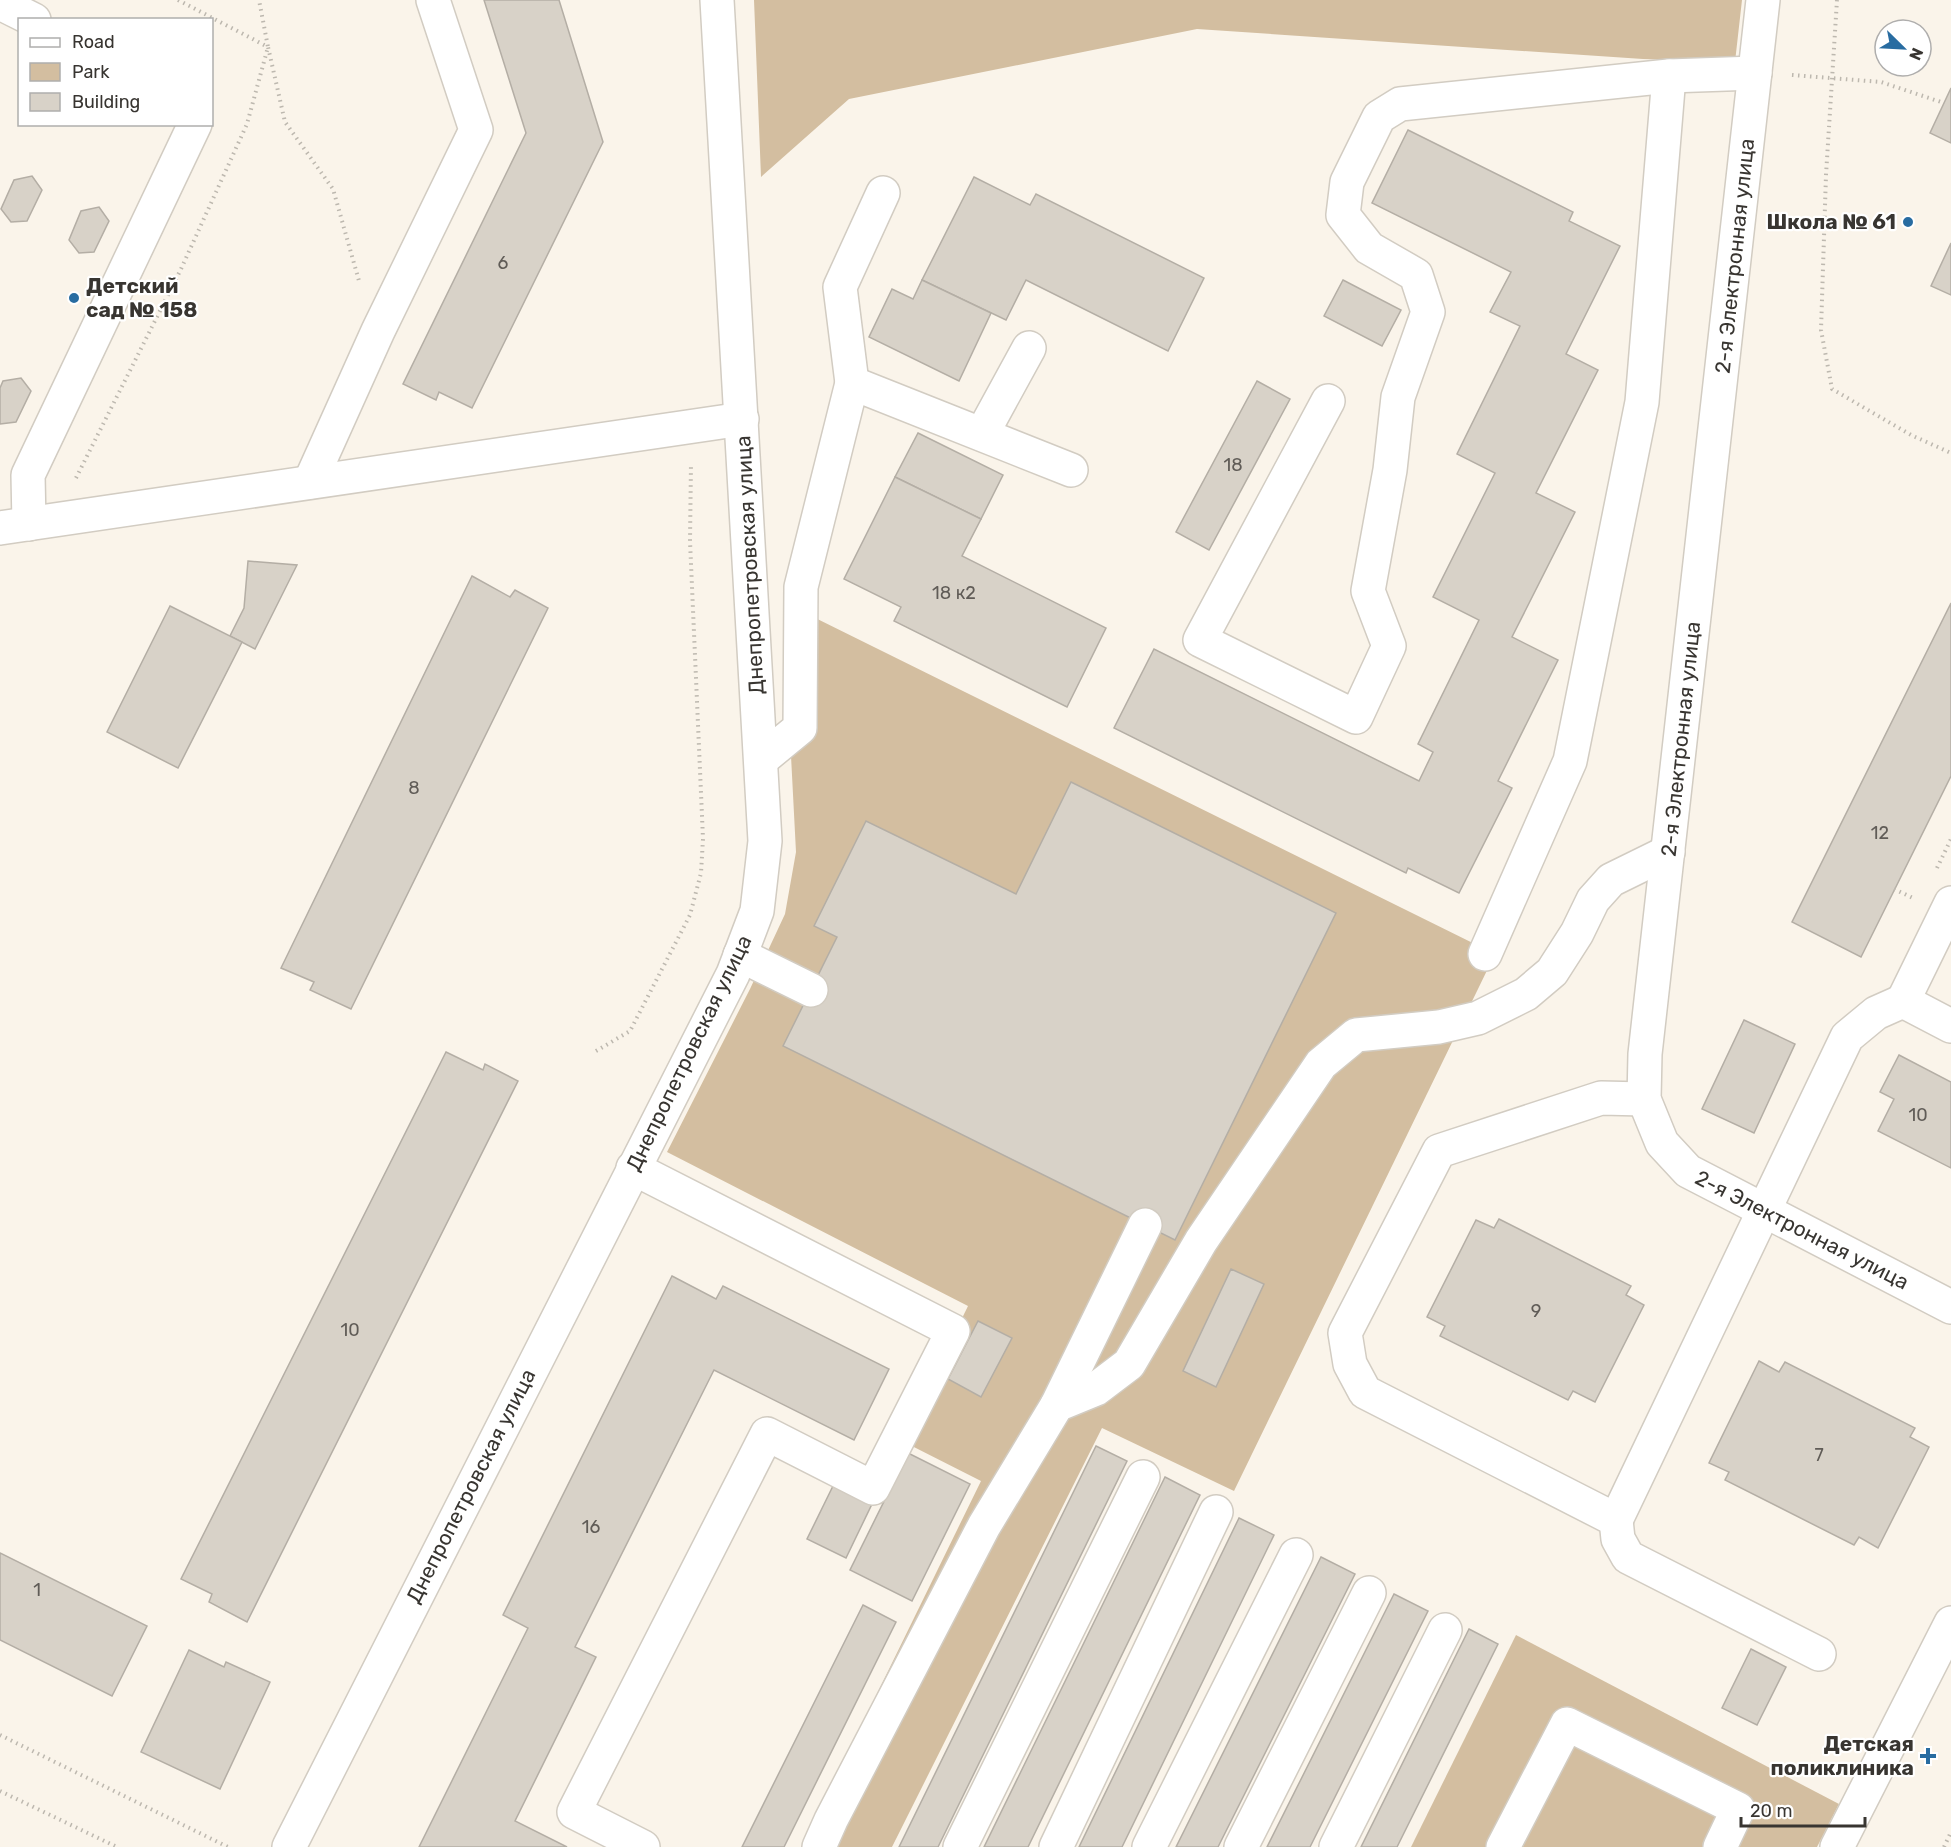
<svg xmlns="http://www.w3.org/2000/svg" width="1951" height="1847" font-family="Rubik,sans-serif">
<rect width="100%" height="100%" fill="#faf4ea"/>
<g fill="#d3bea0">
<polygon points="754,0 1742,0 1735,62 1643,59 1197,29 849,99 761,177"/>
<polygon points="783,602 1495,954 1234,1491 1102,1428 892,1847 802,1847 981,1481 902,1441 968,1306 667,1152 750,989 785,914 796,852"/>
<polygon points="1516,1635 1839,1804 1817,1847 1411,1847"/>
</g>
<g fill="#d8d2c8" stroke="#b4aea5" stroke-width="1.5">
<polygon points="484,0 559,0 603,142 472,408 439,392 436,400 403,384 526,133"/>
<polygon points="1951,88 1951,143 1930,133"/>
<polygon points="1408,130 1573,212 1569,221 1620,246 1566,354 1598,370 1536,493 1575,512 1512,637 1558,660 1498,781 1512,788 1459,893 1408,868 1406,873 1114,728 1154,649 1419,781 1433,752 1418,744 1479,620 1433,597 1495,473 1457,454 1520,326 1490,312 1511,272 1372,203"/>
<polygon points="32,176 42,190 27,221 11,222 1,209 14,180"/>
<polygon points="974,177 1030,205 1036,194 1204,278 1168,351 1026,280 1006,320 922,280"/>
<polygon points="99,207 109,221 94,252 79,253 69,240 81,211"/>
<polygon points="1951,243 1951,295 1931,286"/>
<polygon points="922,280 991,313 959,381 869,337 892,289 913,299"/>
<polygon points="1343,280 1401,310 1382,346 1324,316"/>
<polygon points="21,378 31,391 16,422 0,424 0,388 3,381"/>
<polygon points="1257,381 1290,399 1209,550 1176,532"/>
<polygon points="918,433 1003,475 981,519 895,477"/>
<polygon points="895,477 981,519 962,556 1106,628 1067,707 894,621 901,607 844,579"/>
<polygon points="248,561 297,565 255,649 230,636 244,608"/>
<polygon points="472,576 510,597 515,590 548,608 351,1009 310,990 314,982 281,968"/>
<polygon points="1951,603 1951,776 1861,957 1792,922"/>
<polygon points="170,606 242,642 178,768 107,732"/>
<polygon points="1071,782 1336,913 1175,1240 783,1046 837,937 814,926 866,821 1016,894"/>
<polygon points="1744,1020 1795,1044 1754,1133 1702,1109"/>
<polygon points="446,1052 483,1070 485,1064 518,1081 247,1622 209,1602 212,1594 181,1579"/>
<polygon points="1899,1055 1951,1082 1951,1168 1878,1131 1894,1099 1880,1092"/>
<polygon points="1499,1219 1631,1286 1626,1295 1644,1305 1595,1402 1573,1391 1568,1400 1440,1336 1445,1326 1427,1317 1476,1220 1494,1228"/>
<polygon points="1231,1269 1264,1284 1216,1387 1183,1371"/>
<polygon points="672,1276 716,1299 723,1286 889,1369 854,1440 714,1370 575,1647 596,1657 515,1821 567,1847 419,1847 528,1628 503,1615"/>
<polygon points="978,1321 1012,1338 981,1397 948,1379"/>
<polygon points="1759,1361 1779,1372 1785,1362 1915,1428 1910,1437 1929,1447 1878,1548 1859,1537 1854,1545 1725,1480 1729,1472 1709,1463"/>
<polygon points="1096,1446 1127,1461 938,1847 899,1847"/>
<polygon points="908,1453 970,1484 912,1601 850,1570"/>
<polygon points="1165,1477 1200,1495 1028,1847 984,1847"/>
<polygon points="833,1486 872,1504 846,1558 807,1539"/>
<polygon points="1239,1518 1274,1535 1122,1847 1079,1847"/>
<polygon points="0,1553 147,1626 112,1696 0,1640"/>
<polygon points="1321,1557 1355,1574 1218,1847 1176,1847"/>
<polygon points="1394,1594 1428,1611 1310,1847 1267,1847"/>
<polygon points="863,1605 896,1622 784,1847 742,1847"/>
<polygon points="1469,1629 1498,1644 1397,1847 1361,1847"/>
<polygon points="1751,1649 1786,1667 1757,1725 1722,1708"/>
<polygon points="189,1650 224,1667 226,1662 270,1682 220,1789 141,1752"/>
</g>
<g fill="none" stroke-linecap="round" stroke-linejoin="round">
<defs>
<g id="minor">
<polyline points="1763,0 1645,1054 1644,1099 1662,1143 1688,1171 1951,1307"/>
<polyline points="0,3 34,20"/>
<polyline points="852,383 840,287 883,193"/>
<polyline points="1328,401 1200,640 1356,717 1389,646 1368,591 1390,470 1398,397 1428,312 1416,275 1369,248 1343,215 1347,182 1379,117 1400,104 1669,76 1755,73"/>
<polyline points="982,434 1029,348"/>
<polyline points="310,482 378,331 476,130 433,0"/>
<polyline points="29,524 28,475 195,124"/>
<polyline points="0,528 742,419"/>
<polyline points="761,760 800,728 801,587 852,383 1071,470"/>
<polyline points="1485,954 1570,761 1642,402 1669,76"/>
<polyline points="740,955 811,990"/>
<polyline points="1903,1001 1951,903"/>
<polyline points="1644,1099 1601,1098 1439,1151 1345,1333 1350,1364 1365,1392 1616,1520 1618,1539 1628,1557 1819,1654"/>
<polyline points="633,1168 953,1331 873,1488 767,1434 574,1812 643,1847"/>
<polyline points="1057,1405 1145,1225"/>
<polyline points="1616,1520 1847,1037 1876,1013 1903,1001 1951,1026"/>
<polyline points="289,1847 733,974 757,911 765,841 717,0"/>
<polyline points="819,1847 831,1820 984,1526 1057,1405 1096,1389 1129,1364 1201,1241 1321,1064 1356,1035 1439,1027 1478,1018 1526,994 1552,972 1577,933 1593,900 1611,880 1668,852"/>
<polyline points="960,1847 1143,1477"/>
<polyline points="1056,1847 1216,1512"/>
<polyline points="1149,1847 1296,1555"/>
<polyline points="1241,1847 1369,1593"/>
<polyline points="1336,1847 1445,1630"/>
<polyline points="1503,1847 1567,1724 1738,1809 1720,1847"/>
<polyline points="1837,1847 1951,1623"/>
</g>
</defs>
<use href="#minor" stroke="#d2ccc2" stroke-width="36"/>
<g stroke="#bdb8af" stroke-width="4" stroke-dasharray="1.5 4.5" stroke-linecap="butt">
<polyline points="178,0 268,47 285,122 333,189 359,281"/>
<polyline points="1837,0 1826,175 1821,330 1832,389 1911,435 1951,453"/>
<polyline points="1792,75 1881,82 1944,103"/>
<polyline points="76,478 181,269 247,124 268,47 259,0"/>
<polyline points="1937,868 1951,839"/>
<polyline points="1894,889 1913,898"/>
<polyline points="596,1051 630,1031 690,915 701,873 703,839 690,541 691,463"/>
<polyline points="0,1735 228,1847"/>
<polyline points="0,1791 117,1847"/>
<polyline points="1944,1847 1951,1832"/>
</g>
<use href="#minor" stroke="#fff" stroke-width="33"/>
</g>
<g fill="#286ca1" stroke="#fff" stroke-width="2">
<circle cx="1908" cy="222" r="6"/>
<circle cx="74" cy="298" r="6"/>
<path d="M1925 1747h6v6h6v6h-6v6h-6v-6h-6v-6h6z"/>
</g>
<g text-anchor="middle" stroke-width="4.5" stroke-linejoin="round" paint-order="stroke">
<g font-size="18" fill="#605c57">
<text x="503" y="269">6</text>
<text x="1233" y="471">18</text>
<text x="954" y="599">18 к2</text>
<text x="414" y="794">8</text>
<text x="1880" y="839">12</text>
<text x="1918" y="1121">10</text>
<text x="1536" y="1317">9</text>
<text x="350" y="1336">10</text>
<text x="1819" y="1461">7</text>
<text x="591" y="1533">16</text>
<text x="37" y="1596">1</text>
</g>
<g font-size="21" font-weight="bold" fill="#383531" stroke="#fff" text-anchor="end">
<text x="1896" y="229">Школа № 61</text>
<text x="86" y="293" text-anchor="start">Детский<tspan x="86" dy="24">сад № 158</tspan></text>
<text x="1914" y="1751">Детская<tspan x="1914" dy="24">поликлиника</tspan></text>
</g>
<g font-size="21" fill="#383531" stroke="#fff">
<text transform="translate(1735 256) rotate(-84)" y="7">2-я Электронная улица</text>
<text transform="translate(750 565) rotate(-93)" y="7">Днепропетровская улица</text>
<text transform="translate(1681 739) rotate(-84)" y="7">2-я Электронная улица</text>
<text transform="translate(689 1053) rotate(-64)" y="7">Днепропетровская улица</text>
<text transform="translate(1802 1230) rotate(27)" y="7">2-я Электронная улица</text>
<text transform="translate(471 1486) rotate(-63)" y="7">Днепропетровская улица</text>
</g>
</g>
<rect x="18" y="18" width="195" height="108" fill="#ffffff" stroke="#afaead" stroke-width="1.5"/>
<rect x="30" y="38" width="30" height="9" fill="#ffffff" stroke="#afaead" stroke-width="1.5"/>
<text x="72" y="48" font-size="18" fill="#383531">Road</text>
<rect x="30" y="63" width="30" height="18" fill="#d3bea0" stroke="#afaead" stroke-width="1.5"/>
<text x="72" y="78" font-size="18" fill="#383531">Park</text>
<rect x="30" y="93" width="30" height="18" fill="#d8d2c8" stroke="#afaead" stroke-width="1.5"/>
<text x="72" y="108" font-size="18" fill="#383531">Building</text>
<g transform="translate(1903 48) rotate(114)"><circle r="28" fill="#ffffff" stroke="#afaead" stroke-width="1.5"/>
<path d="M0-4.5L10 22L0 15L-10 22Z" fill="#286ca1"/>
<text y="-9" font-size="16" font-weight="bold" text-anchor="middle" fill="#383531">N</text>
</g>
<path d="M1741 1817v9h124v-9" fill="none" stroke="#383531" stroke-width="3"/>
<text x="1750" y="1817" font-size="18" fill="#383531" stroke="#ffffff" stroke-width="4.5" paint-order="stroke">20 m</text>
</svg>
